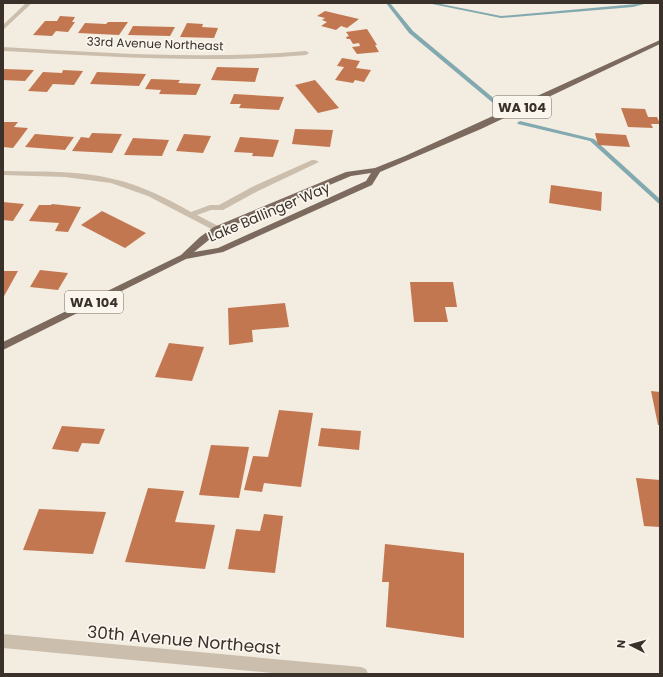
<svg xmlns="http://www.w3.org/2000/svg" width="663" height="677" font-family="Poppins,sans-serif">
<rect width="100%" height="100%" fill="#f3ece1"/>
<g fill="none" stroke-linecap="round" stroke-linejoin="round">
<g fill="#81a9af" fill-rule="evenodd">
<polygon points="386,3 390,3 413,31 497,101 497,103 493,103 409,33"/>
<polygon points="427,3 436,3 501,16 648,3 633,7 501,18"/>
<polygon points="520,121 594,139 660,199 660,204 658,203 590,141 518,124 517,123"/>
</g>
</g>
<g fill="#c27750">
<polygon points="325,11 359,19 347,28 341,26 336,30 321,26 327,22 322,20 325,18 317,16"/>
<polygon points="60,16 75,17 72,22 75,22 68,32 56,31 52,36 33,35 45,21 57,21"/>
<polygon points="108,22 128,22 119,35 78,33 85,23 106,24"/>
<polygon points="187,23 203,24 202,27 218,28 214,38 180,37"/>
<polygon points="133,26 175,27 170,36 128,35"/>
<polygon points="367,29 377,45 375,45 379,52 357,54 352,47 360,46 359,43 353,44 350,39 347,39 346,37 349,36 346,32"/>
<polygon points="342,58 360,61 356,68 371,70 364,82 355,80 353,83 335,80 344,67 337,66"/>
<polygon points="217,67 259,68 255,82 211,80"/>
<polygon points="3,69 34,70 25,81 3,80"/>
<polygon points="63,70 83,71 74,85 53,84 47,92 28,91 43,72 62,73"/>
<polygon points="97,72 146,74 139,86 90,84"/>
<polygon points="151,79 180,80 178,83 201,84 196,95 159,94 161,90 145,89"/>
<polygon points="315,80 339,108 318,113 295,85"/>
<polygon points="234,94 284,97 279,110 239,108 241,104 230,104"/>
<polygon points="621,108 645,109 648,117 657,117 660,124 651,124 653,128 628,127"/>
<polygon points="3,122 18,122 14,127 28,128 13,148 3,147"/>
<polygon points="295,129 333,130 330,147 292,144"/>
<polygon points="92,133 122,134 112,153 72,151 81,137 89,138"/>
<polygon points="595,133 626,135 630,147 598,145"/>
<polygon points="35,134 74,137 65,150 25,147"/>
<polygon points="184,134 211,136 203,153 176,151"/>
<polygon points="240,137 279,140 273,157 252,156 253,153 234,152"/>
<polygon points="133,138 169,140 162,156 124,155"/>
<polygon points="551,185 602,192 601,211 549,203"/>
<polygon points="3,202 24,204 13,221 3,220"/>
<polygon points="52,204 81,207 68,232 55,231 59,223 29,221 39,205 51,205"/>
<polygon points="102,211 146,233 125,248 81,225"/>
<polygon points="40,270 68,273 58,290 30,287"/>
<polygon points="3,271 18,271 3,298"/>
<polygon points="410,282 453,282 457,307 445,307 448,322 414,322"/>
<polygon points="285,303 289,327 252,330 253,342 229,345 228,308"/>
<polygon points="169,343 204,347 192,381 155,377"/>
<polygon points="651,391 660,392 660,425 658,425"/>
<polygon points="279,410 313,413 301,487 264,483 262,492 244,490 253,456 268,457"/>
<polygon points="62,426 105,429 99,444 82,443 78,452 52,449"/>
<polygon points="321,428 361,431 359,450 318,446"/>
<polygon points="211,445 249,447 239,498 199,495"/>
<polygon points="636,478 660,480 660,527 644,526"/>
<polygon points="148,488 184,491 175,522 215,525 205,569 125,562"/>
<polygon points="39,509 106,512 93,554 23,550"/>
<polygon points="264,514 283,516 275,573 228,569 236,529 260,531"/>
<polygon points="385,544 464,553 464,638 386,627 389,582 382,582"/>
</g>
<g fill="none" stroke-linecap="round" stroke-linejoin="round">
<g fill="#cbbead" fill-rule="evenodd">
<polygon points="26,3 32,3 3,30 3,25"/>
<path d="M3,47C104,53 205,60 306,51L309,53L306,55C205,64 104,56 3,51Z"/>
<path d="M312,160H315L319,162L258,191L223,210H211L197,215L220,227L221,229L217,232L148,196L111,183L65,177L3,175V171C39,172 77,170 113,179C141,185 166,198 191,212L210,205H219L252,187Z"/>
<polygon points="3,634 361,667 366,669 368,674 283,674 3,648"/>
</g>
<path fill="#7b6a5d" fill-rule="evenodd" d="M660,40V44L481,129L380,172L372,185L223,252L186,259L3,350V342L181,255L200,237L214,227L346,172L375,168L405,156ZM371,173L366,181L218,248L194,252L220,231L351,176Z"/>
</g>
<g text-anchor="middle" stroke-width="3.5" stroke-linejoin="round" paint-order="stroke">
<g font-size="12" fill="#3a312b" stroke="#faf6ee">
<text transform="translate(155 44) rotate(2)" y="4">33rd Avenue Northeast</text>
</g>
<g fill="#faf6ee" stroke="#746c66" stroke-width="1">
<rect x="493" y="96" width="58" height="22" rx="3"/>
<rect x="65" y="291" width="58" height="22" rx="3"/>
</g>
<g font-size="13" font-weight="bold" fill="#3a312b">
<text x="522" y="112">WA 104</text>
<text x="94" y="307">WA 104</text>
</g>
<g font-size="14" fill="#3a312b" stroke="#faf6ee">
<text transform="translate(269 212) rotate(-23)" y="5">Lake Ballinger Way</text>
</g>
<g font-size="17" fill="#3a312b" stroke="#faf6ee">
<text transform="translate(184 640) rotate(5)" y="6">30th Avenue Northeast</text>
</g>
</g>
<rect width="663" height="677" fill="none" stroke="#3a312b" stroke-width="8"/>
<g transform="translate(631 645) rotate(276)" stroke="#faf6ee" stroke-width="3" paint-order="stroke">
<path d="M0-3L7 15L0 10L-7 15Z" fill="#3a312b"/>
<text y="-6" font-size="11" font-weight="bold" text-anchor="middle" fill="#3a312b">N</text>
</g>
</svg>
